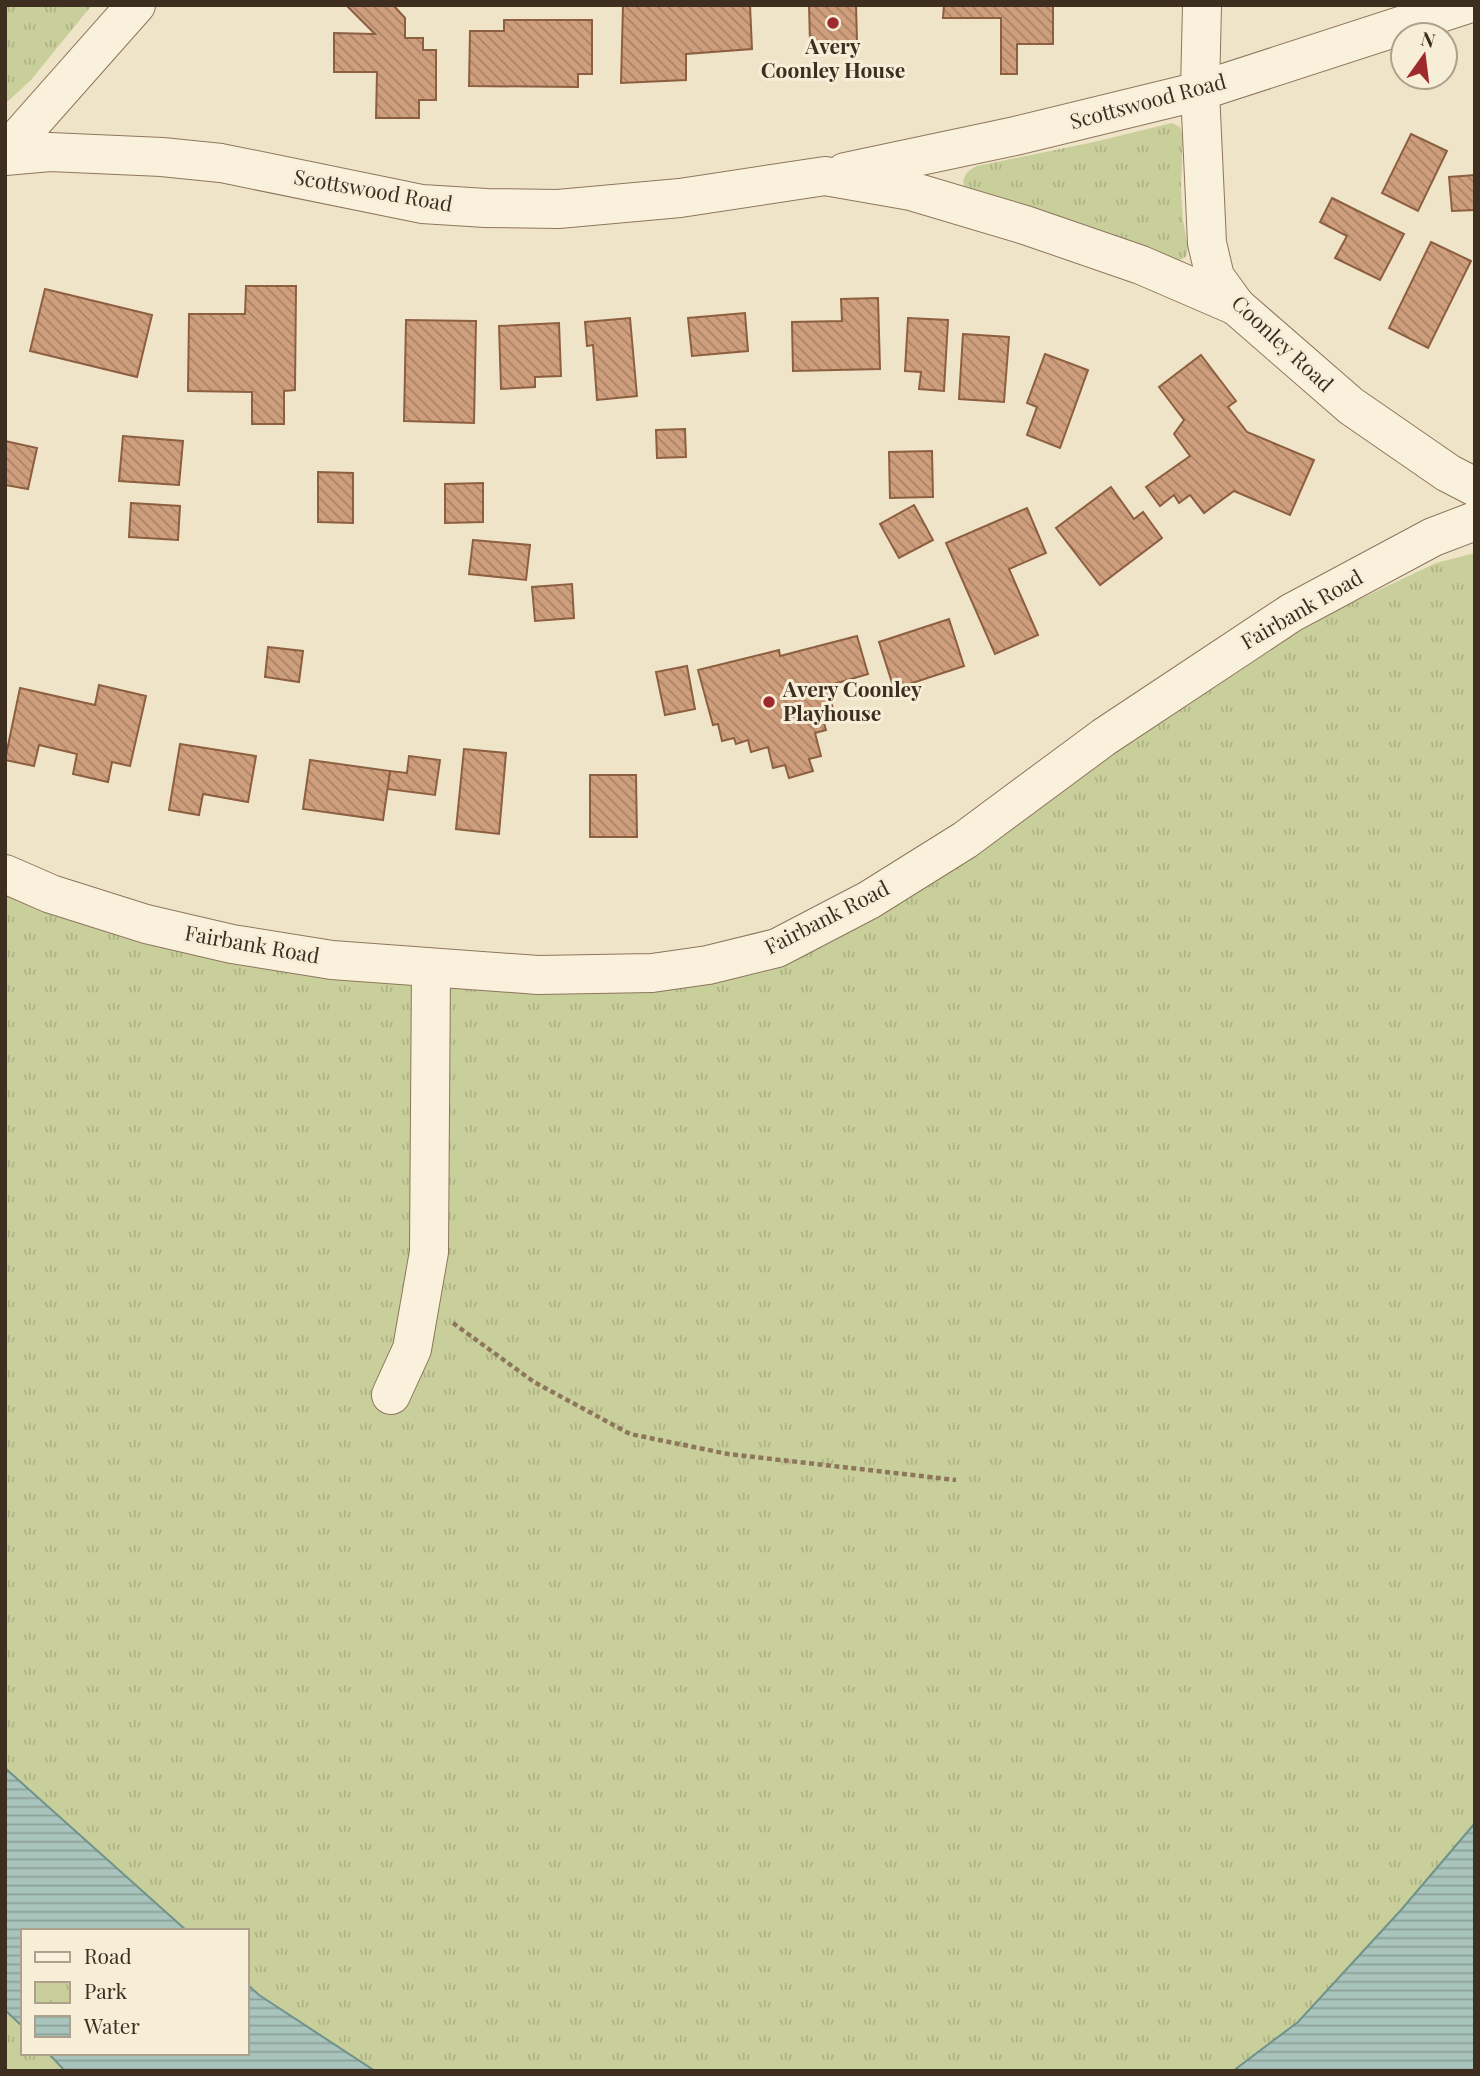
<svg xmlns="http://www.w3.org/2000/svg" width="1480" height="2076" font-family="'Playfair Display',serif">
<defs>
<pattern id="park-tufts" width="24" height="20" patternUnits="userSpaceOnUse" patternTransform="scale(1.75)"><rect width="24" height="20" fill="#c9cf9b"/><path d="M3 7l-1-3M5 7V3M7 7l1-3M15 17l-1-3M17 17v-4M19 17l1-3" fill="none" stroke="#aeb285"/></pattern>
<pattern id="water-rules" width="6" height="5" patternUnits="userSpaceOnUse" patternTransform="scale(1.75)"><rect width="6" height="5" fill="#a9c4bc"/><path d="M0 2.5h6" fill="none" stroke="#8ba098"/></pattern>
<pattern id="building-back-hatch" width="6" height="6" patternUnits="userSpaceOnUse" patternTransform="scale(1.75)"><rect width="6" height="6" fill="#cf9f7d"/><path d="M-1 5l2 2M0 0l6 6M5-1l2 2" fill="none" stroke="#a98266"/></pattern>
</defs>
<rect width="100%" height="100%" fill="#f0e4c8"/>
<g fill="url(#park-tufts)">
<polygon points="5,5 92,5 31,80 5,104"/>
<path d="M1172,123L1180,127L1183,136L1181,188L1183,220L1188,247L1186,257L1178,261L964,187C961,177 968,170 977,166L1094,142Z"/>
<polygon points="1475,553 1475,1823 1401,1910 1298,2022 1233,2071 375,2071 259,1995 247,1984 247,1931 187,1931 5,1768 5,895 46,912 140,943 235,962 726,974 1196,690 1345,606 1436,563"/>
<polygon points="5,2010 23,2027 23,2053 48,2053 65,2071 5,2071"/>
</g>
<g fill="url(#water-rules)" stroke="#6f938a" stroke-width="2">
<polygon points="5,1768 187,1931 23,1931 23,2027 5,2010"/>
<polygon points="1475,1823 1475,2071 1233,2071 1298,2022 1401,1910"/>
<polygon points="247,1984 259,1995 375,2071 65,2071 48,2053 247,2053"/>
</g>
<g fill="url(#building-back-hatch)" stroke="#8d5f41" stroke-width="2">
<polygon points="346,5 393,5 405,18 405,38 423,38 423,50 436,50 436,100 419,100 419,118 376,118 377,72 334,72 334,33 375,34"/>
<polygon points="750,5 752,49 686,54 686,80 621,83 623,6"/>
<polygon points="809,5 856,5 857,41 810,42"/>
<polygon points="944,5 1053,5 1053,44 1017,44 1017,74 1001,74 1001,18 943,18"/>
<polygon points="504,20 592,20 592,74 578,74 578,87 469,86 470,31 504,31"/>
<polygon points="1411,134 1447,151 1418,211 1382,193"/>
<polygon points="1475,175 1475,210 1452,211 1449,177"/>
<polygon points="1332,198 1404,234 1380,280 1335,258 1347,236 1320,222"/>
<polygon points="1431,242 1471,261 1428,348 1389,328"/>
<polygon points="246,286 296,286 295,390 284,391 284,424 252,424 252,392 188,391 189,314 245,314"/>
<polygon points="45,289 152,315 137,377 30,351"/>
<polygon points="878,298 880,369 793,371 792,322 842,321 841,299"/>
<polygon points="745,313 748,351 692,356 688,318"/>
<polygon points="630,318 637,396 597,400 593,345 587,346 585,322"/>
<polygon points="908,318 948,320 944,391 919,389 921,372 905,371"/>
<polygon points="406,320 476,321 474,423 404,421"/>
<polygon points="559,323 561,376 535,377 535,387 501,389 499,326"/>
<polygon points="963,334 1009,337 1004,402 959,399"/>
<polygon points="1045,354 1088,370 1060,448 1027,435 1037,407 1027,403"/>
<polygon points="1201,355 1236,401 1228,407 1247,432 1314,460 1290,515 1234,491 1204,513 1190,495 1179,503 1174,495 1160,506 1146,487 1190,456 1174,434 1184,420 1159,387"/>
<polygon points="685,429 686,457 657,458 656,430"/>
<polygon points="123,436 183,441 179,485 119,481"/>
<polygon points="5,441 37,448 28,489 5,485"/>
<polygon points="932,451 933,497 890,498 889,452"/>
<polygon points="318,472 353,473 353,523 318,522"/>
<polygon points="483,483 483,522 445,523 445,484"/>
<polygon points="1111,487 1134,519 1143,512 1162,538 1100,585 1056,528"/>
<polygon points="131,503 180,506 178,540 129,537"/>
<polygon points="914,505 933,540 899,558 880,524"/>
<polygon points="1027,508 1046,553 1009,569 1038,635 995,654 946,543"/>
<polygon points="473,540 530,545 526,580 469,574"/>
<polygon points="572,584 574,618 535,621 532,587"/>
<polygon points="949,619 964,666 894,689 879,642"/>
<polygon points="857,636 868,674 827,686 835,717 823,720 826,730 815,733 821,756 809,759 813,771 789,778 785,765 773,768 768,747 751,752 748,740 736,744 734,738 722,741 718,724 713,725 698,670 779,650 780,656"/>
<polygon points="268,647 303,651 299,682 265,677"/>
<polygon points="687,666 695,709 665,715 656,672"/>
<polygon points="99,685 146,696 130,766 112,762 108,782 73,774 77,754 39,745 34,766 5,760 20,688 95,705"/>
<polygon points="180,744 256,756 248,802 203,794 199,815 169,810"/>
<polygon points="464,749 506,753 499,834 456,829"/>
<polygon points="409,756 440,760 435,795 387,789 390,771 407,773"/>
<polygon points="310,760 390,771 383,820 303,809"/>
<polygon points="590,775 636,775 637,837 590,837"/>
</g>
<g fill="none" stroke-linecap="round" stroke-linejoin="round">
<defs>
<g id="minor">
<polyline points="1202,5 1200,91 1207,243 1215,277 1236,306 1351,406 1448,473 1475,487"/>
<polyline points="5,153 136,5"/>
<polyline points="5,156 50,152 162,157 221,163 422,204 486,208 558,209 680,198 825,176 911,191 1025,225 1141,265 1236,306"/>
<polyline points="845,172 1015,136 1200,91 1465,5"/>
<polyline points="5,874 51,894 146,924 232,944 332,960 538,975 652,973 708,965 777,948 869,900 965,840 1104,737 1291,613 1433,537 1475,521"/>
<polyline points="391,1395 412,1349 429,1252 431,968"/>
</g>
</defs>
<use href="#minor" stroke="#8d765c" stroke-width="40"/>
<polyline stroke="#8d765c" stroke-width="4.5" stroke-dasharray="5 3.5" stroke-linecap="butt" points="453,1323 534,1382 630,1434 728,1454 956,1480"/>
<use href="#minor" stroke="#faf1dc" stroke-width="38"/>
</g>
<g fill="#9e2a2b" stroke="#f7eed8" stroke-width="2.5">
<circle cx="833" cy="23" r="7"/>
<circle cx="769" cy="702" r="7"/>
</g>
<g text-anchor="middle" stroke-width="6" stroke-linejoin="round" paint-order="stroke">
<g font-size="21" font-weight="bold" fill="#3d2e20" stroke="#f7eed8">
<text x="833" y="54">Avery<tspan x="833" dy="24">Coonley House</tspan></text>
<text x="783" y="697" text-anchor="start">Avery Coonley<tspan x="783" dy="24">Playhouse</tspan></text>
</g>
<g font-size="21" fill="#3d2e20" stroke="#f7eed8">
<text transform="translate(1148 102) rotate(-15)" y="7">Scottswood Road</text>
<text transform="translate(373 191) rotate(10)" y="7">Scottswood Road</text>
<text transform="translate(1282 344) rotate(43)" y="7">Coonley Road</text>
<text transform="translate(1302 610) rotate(-30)" y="7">Fairbank Road</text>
<text transform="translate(827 918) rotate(-27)" y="7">Fairbank Road</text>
<text transform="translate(252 945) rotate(10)" y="7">Fairbank Road</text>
</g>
</g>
<rect width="1480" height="2076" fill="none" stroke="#3d2e20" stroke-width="14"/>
<rect x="21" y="1929" width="228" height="126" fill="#f7eed8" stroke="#ada18e" stroke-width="2"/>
<rect x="35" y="1952" width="35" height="10" fill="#faf1dc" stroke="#ada18e" stroke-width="2"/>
<text x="84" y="1964" font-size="21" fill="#3d2e20">Road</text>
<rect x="35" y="1982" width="35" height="21" fill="url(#park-tufts)" stroke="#ada18e" stroke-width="2"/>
<text x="84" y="1999" font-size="21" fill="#3d2e20">Park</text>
<rect x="35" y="2016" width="35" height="21" fill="url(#water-rules)" stroke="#ada18e" stroke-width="2"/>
<text x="84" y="2034" font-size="21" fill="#3d2e20">Water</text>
<g transform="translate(1424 56) rotate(14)"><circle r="33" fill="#f7eed8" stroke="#ada18e" stroke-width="2"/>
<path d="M0-5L12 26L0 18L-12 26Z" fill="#9e2a2b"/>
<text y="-10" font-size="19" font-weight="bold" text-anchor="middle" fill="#3d2e20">N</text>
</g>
</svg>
